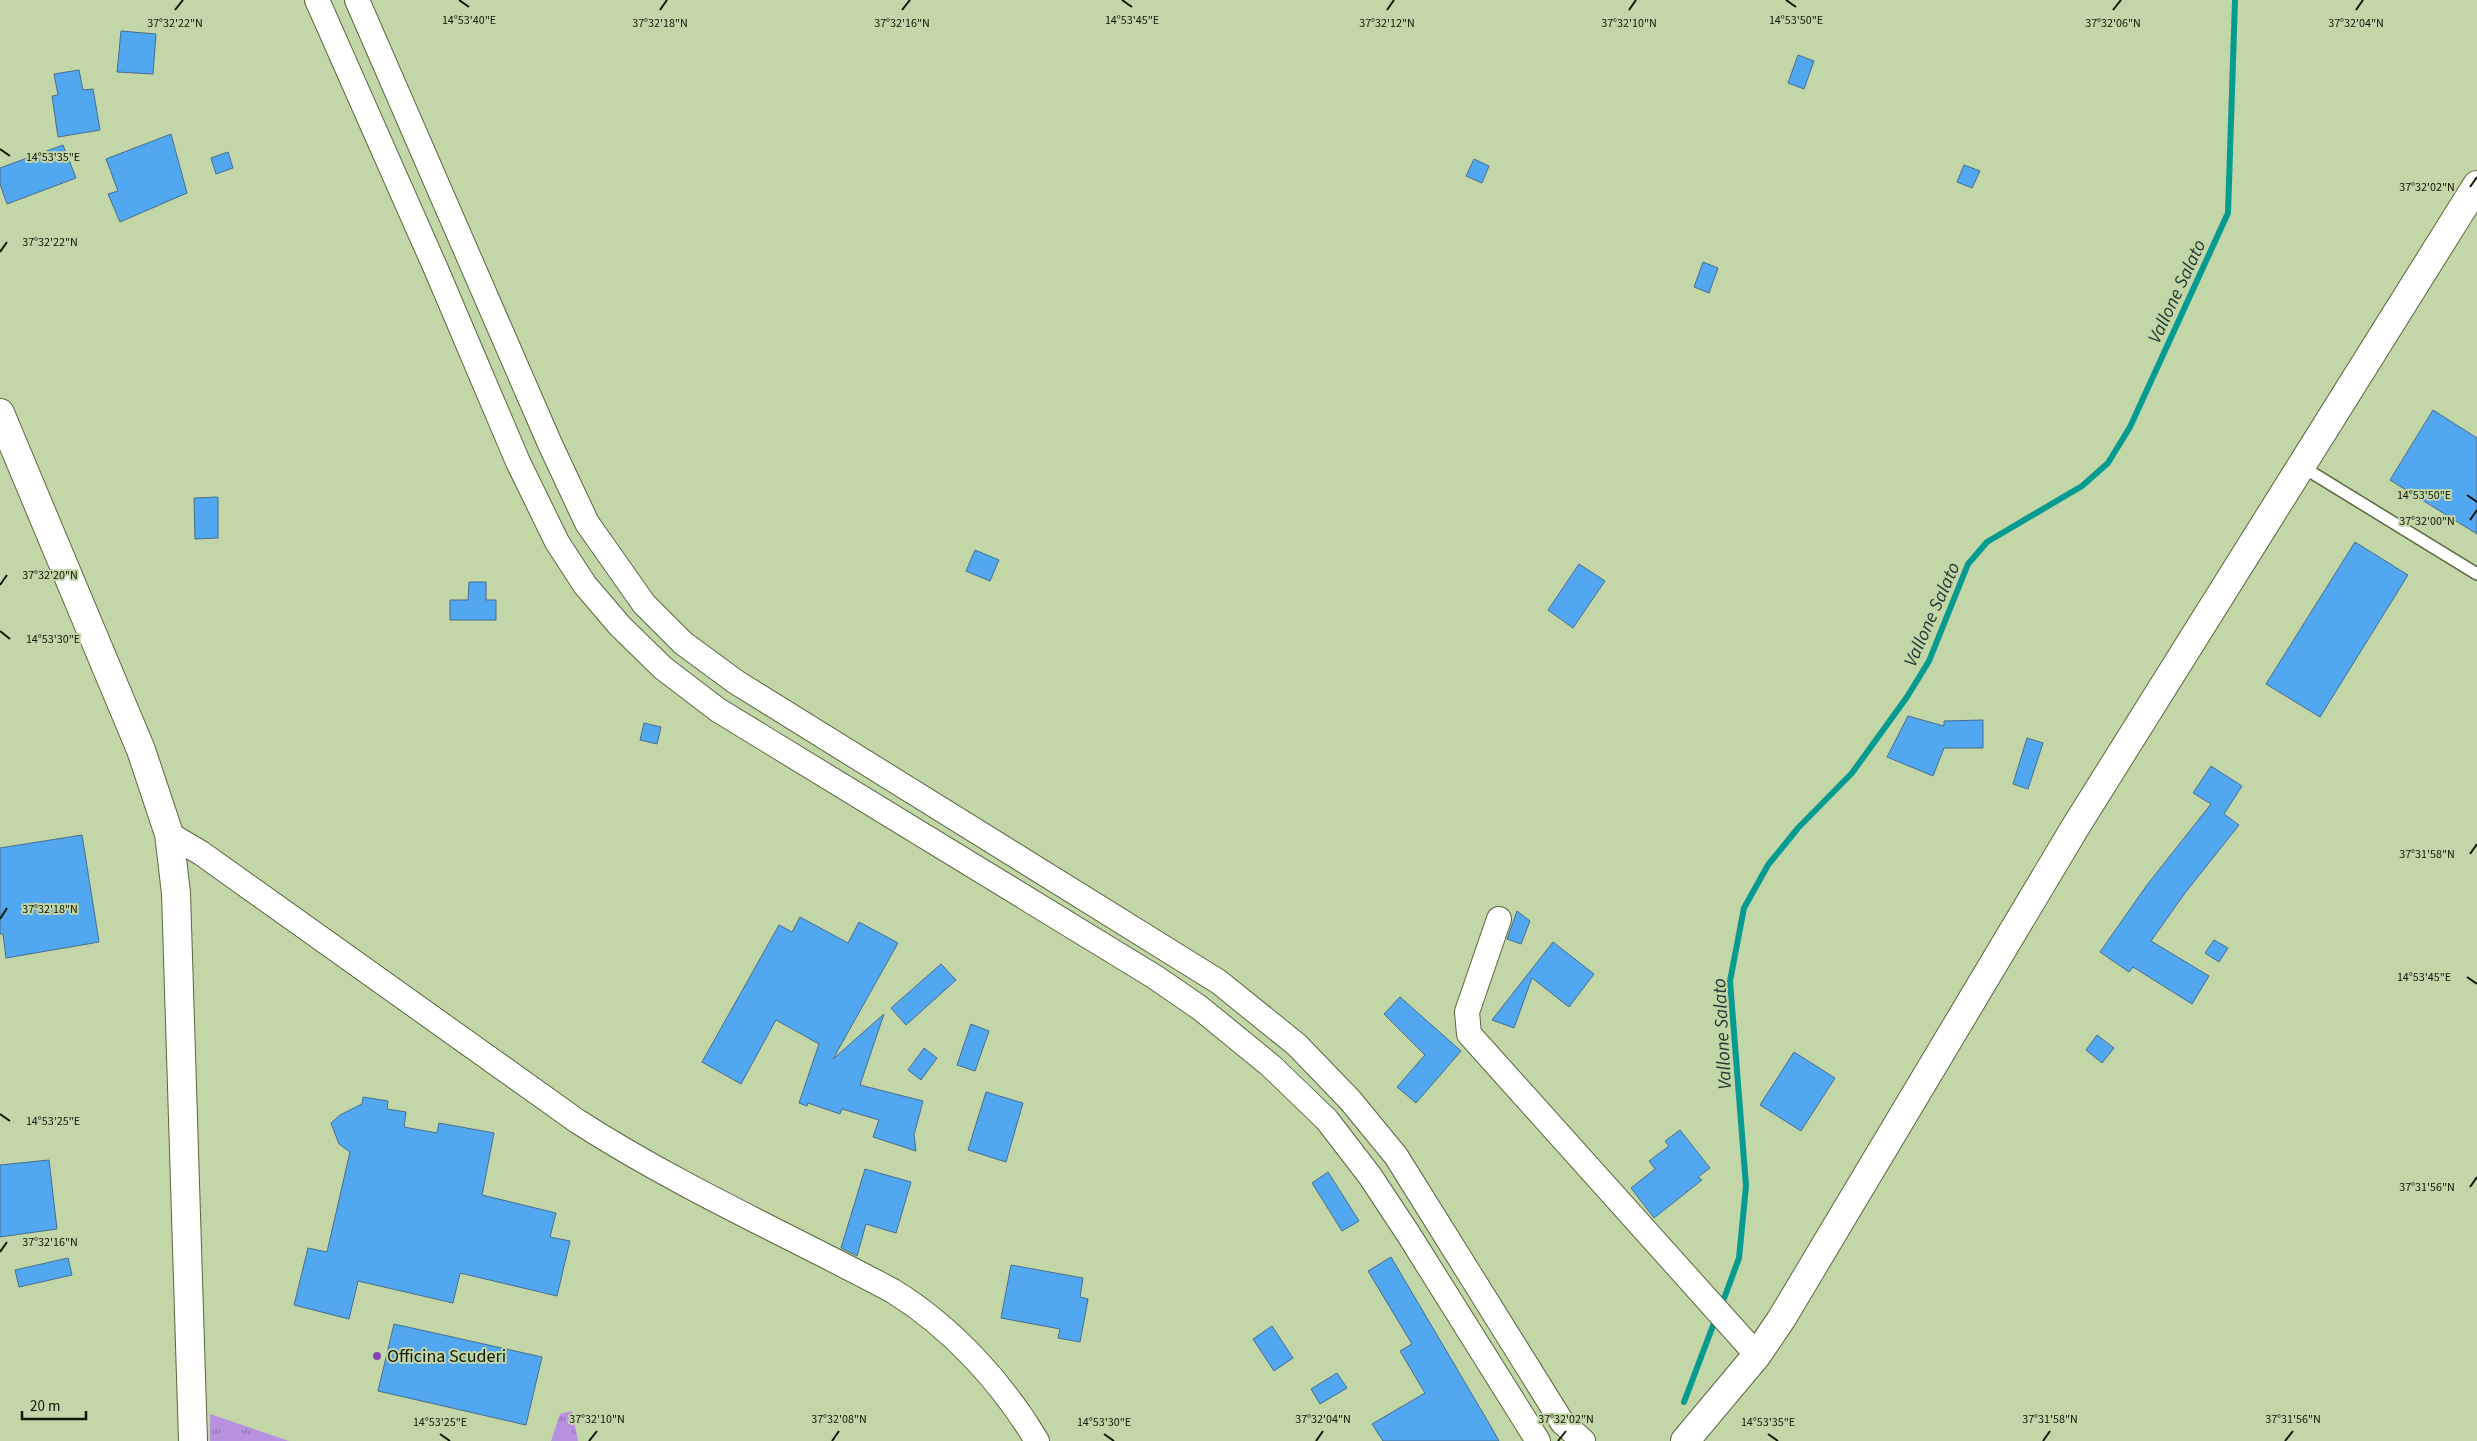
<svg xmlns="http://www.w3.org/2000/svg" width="2477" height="1441" font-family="'Source Sans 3',sans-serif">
<defs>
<pattern id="grass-tufts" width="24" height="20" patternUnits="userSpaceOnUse" patternTransform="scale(1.25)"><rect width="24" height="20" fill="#b791df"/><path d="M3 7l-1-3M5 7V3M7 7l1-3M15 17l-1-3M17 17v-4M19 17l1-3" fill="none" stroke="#9375b3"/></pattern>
</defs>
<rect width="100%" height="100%" fill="#c2d6a7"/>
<g fill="url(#grass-tufts)">
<polygon points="572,1411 578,1441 551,1441 560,1414"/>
<polygon points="210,1414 289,1441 210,1441"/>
</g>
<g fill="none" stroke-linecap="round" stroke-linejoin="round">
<g stroke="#069b91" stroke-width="6">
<polyline points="1722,1304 1739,1258 1746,1186 1730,981 1744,908 1768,865 1798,828 1852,773 1907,697 1929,661 1968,564 1987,542 2082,486 2108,463 2130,427 2228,213 2235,0"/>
<polyline points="1684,1402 1714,1323"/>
</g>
</g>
<g fill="#51a8f0" stroke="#486d8e">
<polygon points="121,31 156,34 153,74 117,72"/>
<polygon points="1798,55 1814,61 1804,89 1788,83"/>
<polygon points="79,70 83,90 93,89 100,130 58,137 52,96 58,95 54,74"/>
<polygon points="171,134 187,193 120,222 108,194 118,191 106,159"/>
<polygon points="63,145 76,178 7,204 0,184 0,168"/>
<polygon points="228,152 233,168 216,174 211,158"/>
<polygon points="1474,159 1489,166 1482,183 1466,176"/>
<polygon points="1964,165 1980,171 1972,188 1957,182"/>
<polygon points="1703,262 1718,268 1709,293 1694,287"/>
<polygon points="2433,410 2477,438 2477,534 2390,480"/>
<polygon points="218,497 218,538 195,539 194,498"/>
<polygon points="2355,542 2408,575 2320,717 2266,684"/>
<polygon points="975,550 999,560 990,581 966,571"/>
<polygon points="1579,564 1605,581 1573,628 1548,610"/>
<polygon points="469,582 486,582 486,600 496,600 496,620 450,620 450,600 468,600"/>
<polygon points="1908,716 1944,726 1944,721 1983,720 1983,748 1944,748 1933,776 1887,757"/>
<polygon points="644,723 661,727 657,744 640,740"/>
<polygon points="2027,738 2043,743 2028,789 2013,784"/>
<polygon points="2211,766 2242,786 2224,814 2239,825 2185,893 2151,941 2209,976 2192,1004 2133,967 2129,972 2100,952 2147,885 2211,804 2193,793"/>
<polygon points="82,835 99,942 6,958 3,934 0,934 0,848"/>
<polygon points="1517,911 1530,921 1521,944 1507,939"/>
<polygon points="800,917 848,943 859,922 898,943 833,1059 884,1014 860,1085 923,1101 914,1135 916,1151 873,1137 879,1120 842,1109 840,1114 808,1103 807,1106 799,1103 819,1044 776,1020 741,1084 702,1062 779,925 792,932"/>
<polygon points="2214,940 2228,948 2219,962 2205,953"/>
<polygon points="1553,942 1594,974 1569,1007 1532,978 1514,1028 1492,1020"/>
<polygon points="941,964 956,980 906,1025 891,1008"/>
<polygon points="1400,997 1461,1051 1416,1103 1397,1087 1425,1055 1384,1014"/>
<polygon points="971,1024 989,1031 975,1071 957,1065"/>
<polygon points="2097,1035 2114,1048 2102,1063 2086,1050"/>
<polygon points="924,1048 937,1058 921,1080 908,1070"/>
<polygon points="1794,1052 1835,1078 1801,1131 1760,1105"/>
<polygon points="986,1092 1023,1103 1006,1162 968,1150"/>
<polygon points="363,1097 388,1101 387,1109 406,1112 404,1127 437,1133 439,1123 494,1133 482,1195 556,1213 550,1237 570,1241 557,1296 460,1273 453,1303 358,1281 349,1319 294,1305 308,1248 327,1252 350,1152 339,1144 331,1123 340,1115 362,1104"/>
<polygon points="1680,1130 1710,1168 1698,1177 1702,1180 1654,1218 1631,1188 1655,1169 1649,1161 1669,1146 1665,1141"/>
<polygon points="49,1160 57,1229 0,1237 0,1165"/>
<polygon points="865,1169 911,1182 896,1233 866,1224 857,1256 841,1248"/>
<polygon points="1328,1172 1359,1221 1342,1231 1312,1183"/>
<polygon points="1391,1257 1490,1425 1499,1441 1383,1441 1372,1424 1425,1393 1400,1351 1412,1344 1368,1271"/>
<polygon points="68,1258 72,1275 19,1287 15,1270"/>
<polygon points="1011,1265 1083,1278 1080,1297 1088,1299 1080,1342 1058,1338 1060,1329 1001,1318"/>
<polygon points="394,1324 542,1357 526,1425 378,1391"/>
<polygon points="1272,1326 1293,1358 1274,1371 1253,1339"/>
<polygon points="1337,1373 1347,1388 1320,1404 1311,1389"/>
</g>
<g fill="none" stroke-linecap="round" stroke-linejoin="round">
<defs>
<polyline id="lane" points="2301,466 2477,574"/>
<g id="street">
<polyline points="317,0 436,269 518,462 557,542 585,585 620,626 663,668 718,710 1155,977 1200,1008 1271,1066 1327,1120 1370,1176 1409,1235 1538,1441"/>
<polyline points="357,0 550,444 587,523 644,604 683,643 736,682 1219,982 1297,1045 1350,1100 1396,1156 1562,1422 1583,1441"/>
<path d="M169,834L201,853L577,1121C678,1186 788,1235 893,1291C951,1327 1002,1382 1037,1441"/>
<polyline points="1499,919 1467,1012 1469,1034 1757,1355"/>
</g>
<g id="secondary">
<polyline points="0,413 141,750 169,834 176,893 193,1441"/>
<polyline points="1685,1441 1757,1355 1782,1318 2076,826 2477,185"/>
</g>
</defs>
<use href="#lane" stroke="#58683e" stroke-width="14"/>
<use href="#street" stroke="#58683e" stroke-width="26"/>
<use href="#secondary" stroke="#58683e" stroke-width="30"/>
<use href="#lane" stroke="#fff" stroke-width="11"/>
<use href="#street" stroke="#fff" stroke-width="24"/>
<use href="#secondary" stroke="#fff" stroke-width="28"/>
</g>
<path fill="none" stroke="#101606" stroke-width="2" d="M459,0L469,7M1122,0L1132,7M1786,0L1796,7M175,10L183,0M660,10L667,0M902,10L910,0M1387,10L1394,0M1629,10L1636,0M2113,10L2121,0M2356,10L2363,0M0,149L10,156M2470,187L2477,177M0,252L7,242M2467,495L2477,502M2470,520L2477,510M0,585L7,575M0,631L10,639M2470,854L2477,844M0,919L7,908M2467,977L2477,984M0,1114L10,1121M2470,1187L2477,1177M0,1252L7,1242M440,1434L450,1441M1104,1434L1114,1441M1768,1434L1778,1441M589,1441L597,1431M832,1441L839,1431M1316,1441L1323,1431M1558,1441L1566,1431M2043,1441L2050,1431M2285,1441L2293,1431"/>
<circle fill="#8444b9" stroke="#c2d6a7" stroke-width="2" cx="377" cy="1356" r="5"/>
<g text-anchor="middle" stroke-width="4" stroke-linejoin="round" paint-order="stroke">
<g font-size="18" fill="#101606" stroke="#c2d6a7" text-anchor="start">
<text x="387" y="1362">Officina Scuderi</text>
</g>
<g font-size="19" font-style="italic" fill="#1d3734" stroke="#c2d6a7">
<text transform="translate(2176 291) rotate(-65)" y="7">Vallone Salato</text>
<text transform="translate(1931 614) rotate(-66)" y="7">Vallone Salato</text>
<text transform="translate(1721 1034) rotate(-93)" y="7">Vallone Salato</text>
</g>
</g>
<g font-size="12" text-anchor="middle" fill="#101606" stroke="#c2d6a7" stroke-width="4" stroke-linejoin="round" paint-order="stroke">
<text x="469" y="24">14°53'40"E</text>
<text x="1132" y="24">14°53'45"E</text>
<text x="1796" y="24">14°53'50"E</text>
<text x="175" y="27">37°32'22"N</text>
<text x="660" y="27">37°32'18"N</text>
<text x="902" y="27">37°32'16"N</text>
<text x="1387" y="27">37°32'12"N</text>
<text x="1629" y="27">37°32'10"N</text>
<text x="2113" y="27">37°32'06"N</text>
<text x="2356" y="27">37°32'04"N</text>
<text x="53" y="161">14°53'35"E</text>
<text x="2427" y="191">37°32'02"N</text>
<text x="50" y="246">37°32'22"N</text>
<text x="2424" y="499">14°53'50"E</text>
<text x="2427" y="525">37°32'00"N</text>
<text x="50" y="579">37°32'20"N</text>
<text x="53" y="643">14°53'30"E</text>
<text x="2427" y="858">37°31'58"N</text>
<text x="50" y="913">37°32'18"N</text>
<text x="2424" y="981">14°53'45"E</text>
<text x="53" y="1125">14°53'25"E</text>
<text x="2427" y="1191">37°31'56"N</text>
<text x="50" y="1246">37°32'16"N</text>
<text x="597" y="1423">37°32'10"N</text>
<text x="839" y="1423">37°32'08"N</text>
<text x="1323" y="1423">37°32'04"N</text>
<text x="1566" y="1423">37°32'02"N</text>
<text x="2050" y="1423">37°31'58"N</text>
<text x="2293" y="1423">37°31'56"N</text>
<text x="440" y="1426">14°53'25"E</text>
<text x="1104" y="1426">14°53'30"E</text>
<text x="1768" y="1426">14°53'35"E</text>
</g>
<path d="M22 1411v8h64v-8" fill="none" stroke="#101606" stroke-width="2.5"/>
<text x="30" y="1411" font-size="15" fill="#101606" stroke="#c2d6a7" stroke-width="4" paint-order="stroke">20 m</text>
</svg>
